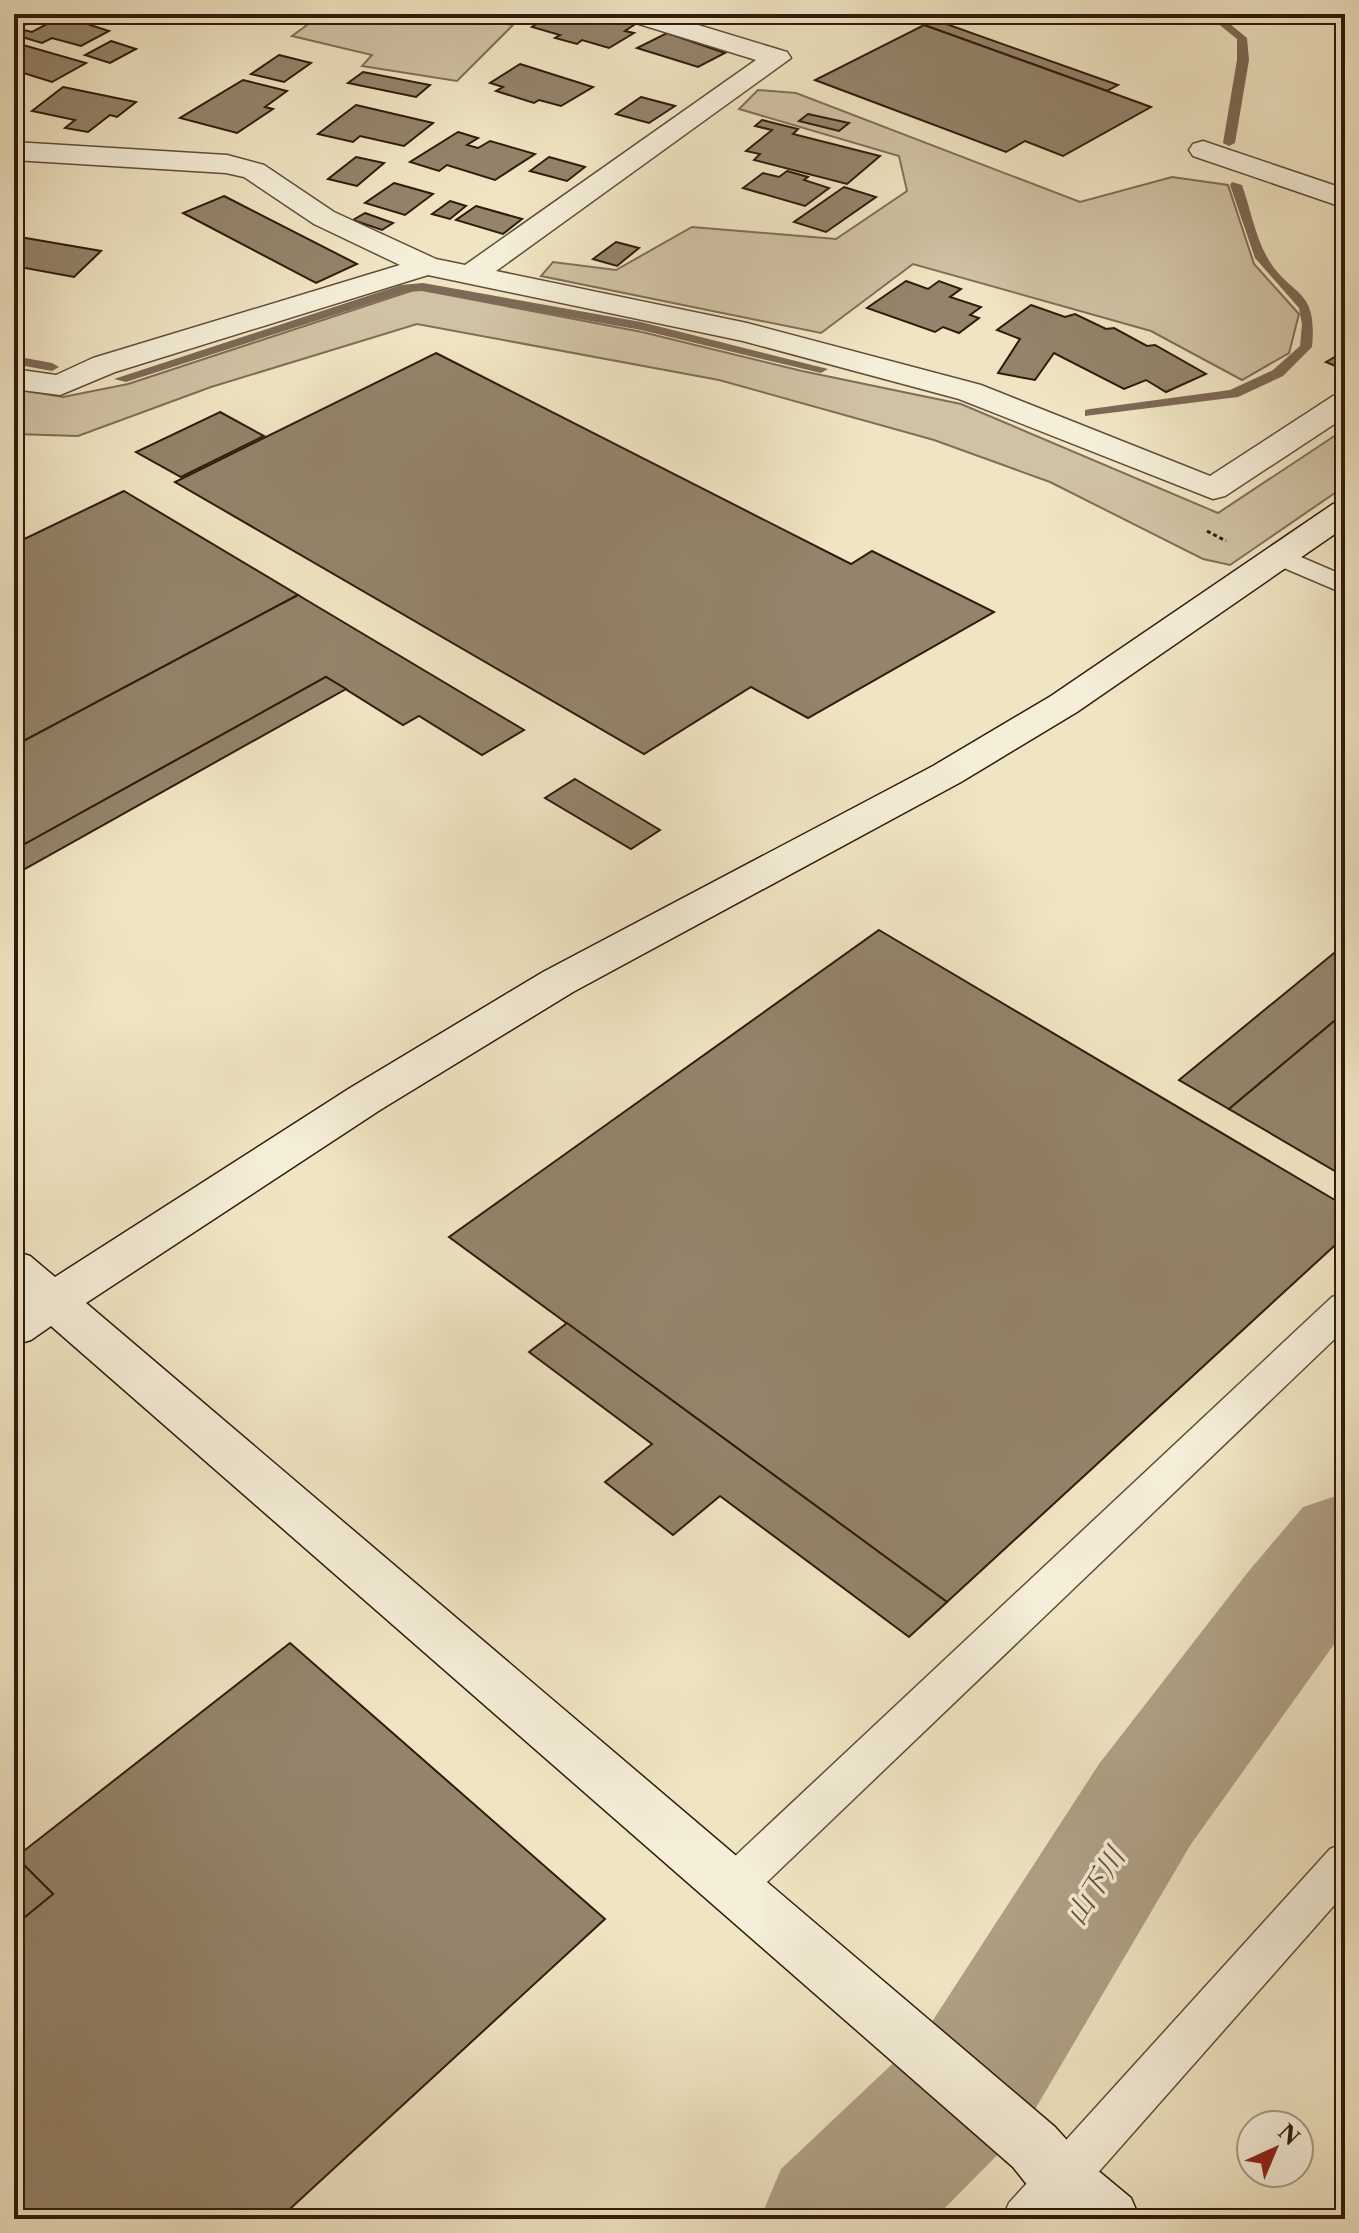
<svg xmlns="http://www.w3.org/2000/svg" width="1359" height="2233" font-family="'Libre Caslon Text','Noto Serif JP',serif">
<rect width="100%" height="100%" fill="#f0e5c3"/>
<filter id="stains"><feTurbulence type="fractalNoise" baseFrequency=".0025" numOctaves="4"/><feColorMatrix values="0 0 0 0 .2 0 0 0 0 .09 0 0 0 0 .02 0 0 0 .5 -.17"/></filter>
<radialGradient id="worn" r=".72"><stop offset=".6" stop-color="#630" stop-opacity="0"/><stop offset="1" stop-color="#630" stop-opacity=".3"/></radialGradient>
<g fill="#d0c2a4" stroke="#806e58" stroke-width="2">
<polygon points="322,14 451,14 513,25 457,81 362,66 372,55 292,36"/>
<polygon points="758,90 796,93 1080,202 1172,177 1228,185 1254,264 1299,314 1289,353 1242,380 1151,331 913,264 821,333 541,276 553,262 616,270 692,227 836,239 907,191 899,156 739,109"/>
<polygon points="417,289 642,332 802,371 961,404 1218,513 1345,429 1345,486 1230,565 1203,559 1050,482 934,440 719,380 417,324 211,387 78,436 14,434 14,389 63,397 128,384"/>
</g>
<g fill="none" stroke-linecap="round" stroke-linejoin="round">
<g fill="#7d6a55" fill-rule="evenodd">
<polygon points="1206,14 1218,14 1247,38 1249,60 1235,143 1229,146 1223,143 1237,60 1237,39"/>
<path d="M1232,182L1242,185C1250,207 1255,236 1267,257C1291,299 1318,285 1312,347L1283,376L1238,397L1085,416V410L1090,409L1230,390L1273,370L1300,346L1302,324L1299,308L1255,258L1230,185Z"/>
<polygon points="423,283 641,322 828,369 821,373 641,330 423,291 406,292 126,382 114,379 401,285"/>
<polygon points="14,356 52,363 59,367 52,371 14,364"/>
</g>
<polygon fill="#afa085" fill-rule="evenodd" points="1345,1493 1345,1629 1191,1844 1024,2128 934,2219 760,2219 781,2169 924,2034 1099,1764 1248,1572 1303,1507"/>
</g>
<g fill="#94846b" stroke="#311a0c" stroke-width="2">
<polygon points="552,14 610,14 620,17 616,20 634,25 625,31 634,33 609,48 582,40 577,44 555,38 560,35 532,27"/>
<polygon points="62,16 109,31 81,46 52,38 42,43 15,35 24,30 32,32"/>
<polygon points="935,20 1118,85 1107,91 924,25"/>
<polygon points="924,25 1107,91 1151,107 1063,156 1025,141 1006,152 815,80"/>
<polygon points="667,33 725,53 698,67 637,48"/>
<polygon points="111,41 136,49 110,63 85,55"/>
<polygon points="23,45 86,63 52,82 14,70 14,49"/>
<polygon points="279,55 311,63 284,82 251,74"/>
<polygon points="520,64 593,87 561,106 539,100 534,103 496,91 503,87 490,83"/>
<polygon points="363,72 430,85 416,97 348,83"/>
<polygon points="243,80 287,91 265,107 273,109 237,133 180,118"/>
<polygon points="63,87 136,102 117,117 110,115 88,132 65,128 75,120 32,111"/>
<polygon points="641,97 675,106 649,123 616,114"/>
<polygon points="356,105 433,123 404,146 360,136 353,142 318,134"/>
<polygon points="808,114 849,123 839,131 799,121"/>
<polygon points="762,120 798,129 793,134 880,156 847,184 754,160 760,154 746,151 772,130 755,126"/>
<polygon points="458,132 478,138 467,145 478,148 490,141 535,154 495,180 447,165 439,171 410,162"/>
<polygon points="356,157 384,163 357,186 328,179"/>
<polygon points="549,157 585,167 567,181 530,171"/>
<polygon points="787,171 808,177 804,180 829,188 805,206 743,188 763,173 779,177"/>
<polygon points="394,183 433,194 405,215 365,203"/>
<polygon points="844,187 876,197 826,232 794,222"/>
<polygon points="224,196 357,264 316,283 183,213"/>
<polygon points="450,201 466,206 450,219 432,214"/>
<polygon points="476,206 522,219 503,234 456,220"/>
<polygon points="365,213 393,223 382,230 353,220"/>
<polygon points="14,236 101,251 74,277 14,266"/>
<polygon points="616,242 639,248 617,266 593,259"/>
<polygon points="906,281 928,289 939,281 961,289 950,297 981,307 970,315 979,318 959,333 943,327 935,332 867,308"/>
<polygon points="1031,305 1065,317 1075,314 1106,329 1114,328 1147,346 1155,345 1206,374 1166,392 1146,380 1124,389 1054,353 1035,380 998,373 1020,339 997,330"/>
<polygon points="1345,351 1345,370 1326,362"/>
<polygon points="436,353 851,564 872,551 994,612 808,718 751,687 644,754 175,482"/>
<polygon points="220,412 264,436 181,477 136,452"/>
<polygon points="124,491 298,595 14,746 14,544"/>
<polygon points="298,595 524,730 482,755 419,716 403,725 326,677 14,850 14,746"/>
<polygon points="326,677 346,689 14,875 14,850"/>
<polygon points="575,779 660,830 631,849 545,798"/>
<polygon points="879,930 1345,1206 1345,1236 947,1602 449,1237"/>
<polygon points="1345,944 1345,1012 1229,1109 1179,1080"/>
<polygon points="1345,1012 1345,1177 1229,1109"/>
<polygon points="567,1323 947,1602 909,1637 720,1496 673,1535 605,1482 652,1444 529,1352"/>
<polygon points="290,1643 605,1919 279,2219 14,2219 14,1926 53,1894 16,1857"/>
<polygon points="16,1857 53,1894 14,1926 14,1859"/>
</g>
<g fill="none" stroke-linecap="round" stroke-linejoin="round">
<defs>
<g id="lane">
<polygon points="1280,548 1345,576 1345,594 1270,562 1266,556 1270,550"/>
<polygon points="1345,1293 1345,1329 746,1902 731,1907 716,1902 709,1888 716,1874 1332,1297"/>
<polygon points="1345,1843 1345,1893 1057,2219 1002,2219 1009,2203 1330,1849"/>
</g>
<g id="street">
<polygon points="622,14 662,14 787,52 791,58 496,271 747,323 981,385 1210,476 1333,396 1345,393 1345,417 1225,496 1213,499 959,399 743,341 428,275 115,372 60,395 14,389 14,369 56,375 93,358 400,265 314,224 244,177 226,173 14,160 14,142 227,155 264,165 334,212 436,259 465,265 756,60 626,20"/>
<polygon points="1203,141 1345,189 1345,208 1193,156 1189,150 1193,144"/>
</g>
<g id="secondary">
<polygon points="14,14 40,14 36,20 14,28"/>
<polygon points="1345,501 1345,527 1077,712 961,782 573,992 380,1110 86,1303 1055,2127 1084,2159 1131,2198 1140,2219 1062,2219 1040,2201 1013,2167 51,1326 31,1340 14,1345 14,1304 20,1300 14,1294 14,1251 30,1256 55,1277 350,1088 543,972 933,766 1051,696 1333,504"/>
</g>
</defs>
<use href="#lane" stroke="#614d3a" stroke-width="3"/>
<use href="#street" stroke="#614d3a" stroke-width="3"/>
<use href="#secondary" stroke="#311a0c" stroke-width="3"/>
<polyline stroke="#311a0c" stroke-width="3" stroke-dasharray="4 3" stroke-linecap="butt" points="1207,531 1226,541"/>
<use href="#lane" fill="#f5eed8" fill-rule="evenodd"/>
<use href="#street" fill="#f5eed8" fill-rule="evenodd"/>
<use href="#secondary" fill="#f5eed8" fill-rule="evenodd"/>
</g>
<g text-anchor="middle" stroke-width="7" stroke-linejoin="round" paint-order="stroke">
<g font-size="28" font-style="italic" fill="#63503c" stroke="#f5eed8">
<text transform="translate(1095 1886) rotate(-58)" y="10">山下川</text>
</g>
</g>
<rect width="1359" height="2233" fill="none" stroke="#f0e5c3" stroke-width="48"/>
<rect x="16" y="16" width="1327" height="2201" fill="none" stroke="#311a0c" stroke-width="4"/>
<rect x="24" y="24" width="1311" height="2185" fill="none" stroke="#311a0c" stroke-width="2"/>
<g transform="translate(1275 2149) rotate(44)"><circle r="38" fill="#f5eed8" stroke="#a79986" stroke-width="2"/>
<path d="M0-6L14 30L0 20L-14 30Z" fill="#8f2418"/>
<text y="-12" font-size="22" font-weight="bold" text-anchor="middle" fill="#311a0c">N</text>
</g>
<rect width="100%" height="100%" filter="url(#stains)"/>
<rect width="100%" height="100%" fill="url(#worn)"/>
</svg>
